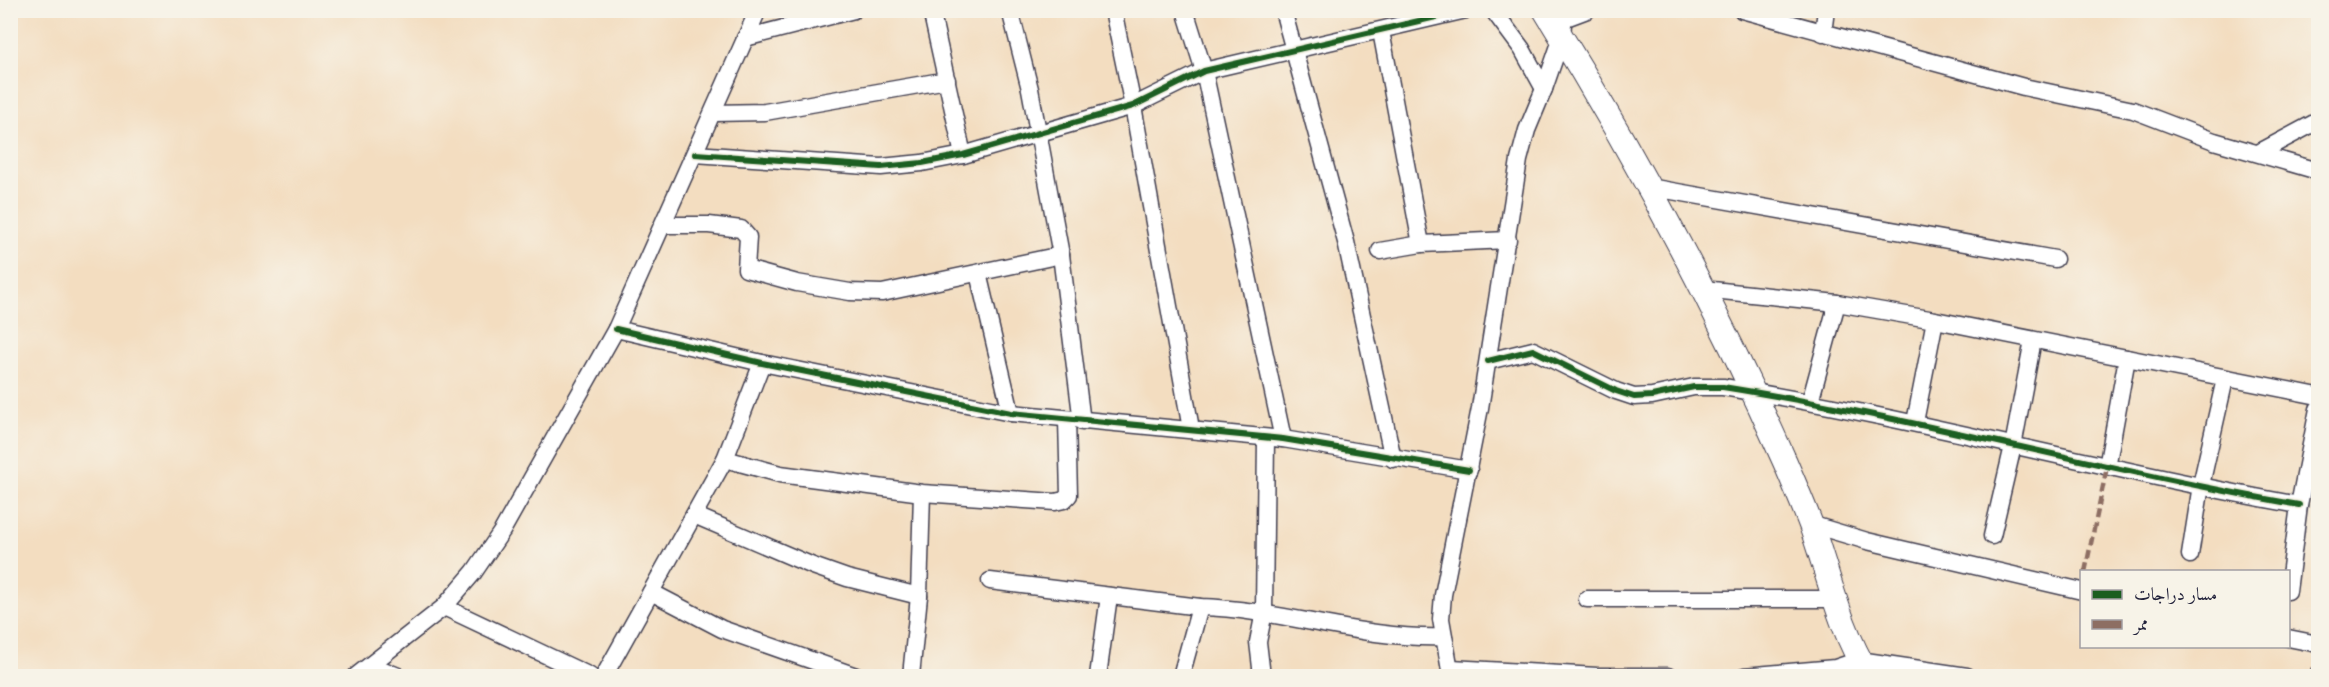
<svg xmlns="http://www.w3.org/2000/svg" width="2329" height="687" font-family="'IM FELL Great Primer',Amiri,serif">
<rect width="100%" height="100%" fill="#f7f3e8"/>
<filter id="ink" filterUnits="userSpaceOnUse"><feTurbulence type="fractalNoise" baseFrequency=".0167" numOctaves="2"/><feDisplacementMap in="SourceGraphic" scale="12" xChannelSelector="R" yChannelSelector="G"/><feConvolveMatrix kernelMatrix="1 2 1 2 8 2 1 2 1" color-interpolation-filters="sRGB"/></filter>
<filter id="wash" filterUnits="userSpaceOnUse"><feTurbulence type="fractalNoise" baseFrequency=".008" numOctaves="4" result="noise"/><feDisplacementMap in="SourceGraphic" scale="24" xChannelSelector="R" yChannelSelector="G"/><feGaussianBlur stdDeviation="1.35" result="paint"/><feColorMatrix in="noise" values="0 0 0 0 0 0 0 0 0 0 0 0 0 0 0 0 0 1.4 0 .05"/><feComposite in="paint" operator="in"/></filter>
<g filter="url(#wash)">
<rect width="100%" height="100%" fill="#f3ddc0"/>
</g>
<g filter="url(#ink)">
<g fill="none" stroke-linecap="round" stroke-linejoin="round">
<defs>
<g id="street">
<polyline points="931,10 963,155"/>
<polyline points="1010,10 1030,89 1061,255 1082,422"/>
<polyline points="1113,10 1133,106 1191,429"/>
<polyline points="1185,10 1204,71 1283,439"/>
<polyline points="1283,10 1346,242 1393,459"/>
<polyline points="1493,10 1522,49 1544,89 1562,37 1564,10"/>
<polyline points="1742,10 2024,87 2133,110 2214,141 2318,171"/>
<polyline points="1563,19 1587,10"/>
<polyline points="1381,31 1421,244 1508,240"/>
<polyline points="1823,33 1826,10"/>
<polyline points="745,38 854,10"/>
<polyline points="713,113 765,112 947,80"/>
<polyline points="2258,153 2318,121"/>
<polyline points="695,154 881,167 922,163 963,155 1133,106 1204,71 1466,10"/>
<polyline points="1649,187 2055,259"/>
<polyline points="663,225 709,225 741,229 748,237 746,269 797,283 850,292 882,293 1061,255"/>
<polyline points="1380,251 1421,244"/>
<polyline points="978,273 1011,413"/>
<polyline points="1703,289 1837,303 1935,320 2318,396"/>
<polyline points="616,329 762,363 1011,413 1283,439 1469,470"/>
<path d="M1488,361L1533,350L1616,391L1634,397L1652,396L1694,387H1723C1917,418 2106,471 2299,505"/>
<polyline points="1810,402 1837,303"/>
<polyline points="1915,422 1935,320"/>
<polyline points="725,459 762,363"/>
<polyline points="2107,467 2127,358"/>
<polyline points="694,515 813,566 847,578 919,596"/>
<polyline points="1810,524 1867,541 2082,591"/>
<polyline points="1992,536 2013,446 2033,340"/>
<polyline points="2190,555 2201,485 2225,379"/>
<path d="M990,581L1200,607C1282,609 1362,640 1444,637"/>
<polyline points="2288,591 2299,505 2318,409"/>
<polyline points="651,592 722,629 856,676"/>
<polyline points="1587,599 1834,599"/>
<polyline points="444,607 590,676"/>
<polyline points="2288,638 2318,644"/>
<polyline points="371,665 398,676"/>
<polyline points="1451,668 1597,676 1668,676"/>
<polyline points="356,676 444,607 474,572 502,531 616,329 758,10"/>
<polyline points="604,676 725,459 780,474 922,493 1055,502 1064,500 1069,495 1067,420"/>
<polyline points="911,676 919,596 922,493"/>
<polyline points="1098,676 1109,596"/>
<polyline points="1181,676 1200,607"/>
<polyline points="1262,676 1258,642 1264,612 1266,438"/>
<polyline points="1451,676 1441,619 1443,595 1480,408 1519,160 1527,130 1544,89"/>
<polyline points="1744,676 1835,668 1859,660 1967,676"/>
<polyline points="2318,676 2318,675"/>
</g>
<path id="secondary" d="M1545,10C1635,155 1716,306 1785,462C1794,483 1803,504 1811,525C1829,576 1840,630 1869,676"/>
</defs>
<use href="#street" stroke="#413e4f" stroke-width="19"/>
<use href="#secondary" stroke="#413e4f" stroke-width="26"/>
<use href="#street" stroke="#fff" stroke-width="16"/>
<use href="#secondary" stroke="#fff" stroke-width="24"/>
<g stroke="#8d6e63" stroke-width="4.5" stroke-dasharray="9 4.5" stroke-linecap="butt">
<polyline points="2085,572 2107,467"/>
<polyline points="2081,591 2082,591"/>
</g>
<defs>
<g id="cycleway">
<polyline points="695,154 881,167 922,163 963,155 1133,106 1204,71 1466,10"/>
<polyline points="616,329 762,363 1011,413 1283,439 1469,470"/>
<path d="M1488,361L1533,350L1616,391L1634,397L1652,396L1694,387H1723C1917,418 2106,471 2299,505"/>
</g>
</defs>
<use href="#cycleway" stroke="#f7f3e8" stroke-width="10"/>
<use href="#cycleway" stroke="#1b5e20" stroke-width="6"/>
</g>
</g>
<rect width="2329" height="687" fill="none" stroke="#f7f3e8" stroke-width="36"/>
<rect x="2080" y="570" width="210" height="78" fill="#f7f3e8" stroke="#a29fa3" stroke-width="1.5"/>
<rect x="2092" y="590" width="30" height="9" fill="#1b5e20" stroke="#a29fa3" stroke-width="1.5"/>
<text x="2134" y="600" font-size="18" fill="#22223b">مسار دراجات</text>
<rect x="2092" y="620" width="30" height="9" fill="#8d6e63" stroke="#a29fa3" stroke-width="1.5"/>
<text x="2134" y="630" font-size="18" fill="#22223b">ممر</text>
</svg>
